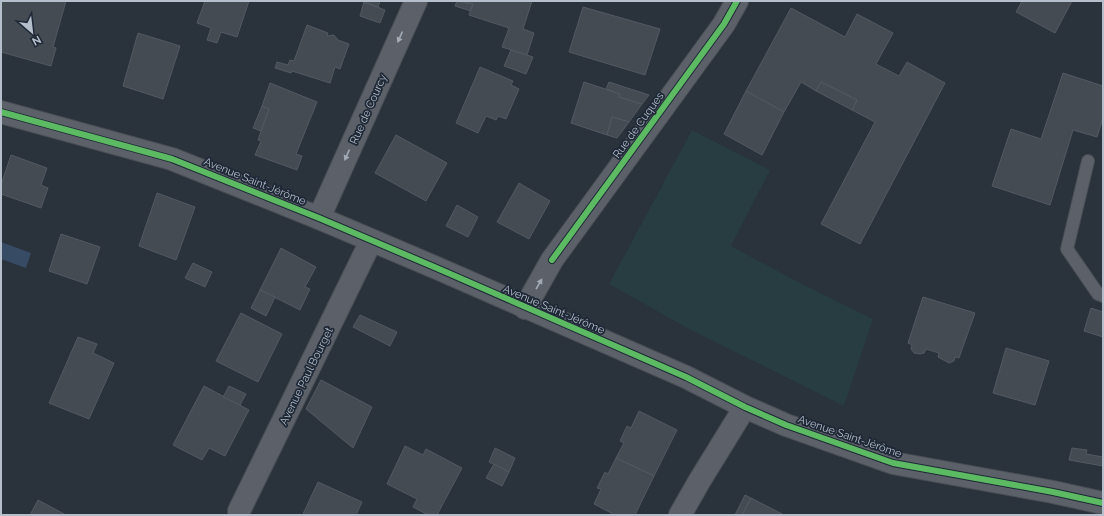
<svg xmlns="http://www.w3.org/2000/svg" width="1104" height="516" font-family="Raleway,sans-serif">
<rect width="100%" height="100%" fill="#2a323b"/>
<polygon fill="#273d41" points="692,130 770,170 731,246 800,283 873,319 844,406 689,329 609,284"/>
<polygon fill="#374b65" points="1,242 31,253 26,268 1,259"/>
<g fill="#444b53" stroke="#535962">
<polygon points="1,1 66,1 53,47 56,48 51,66 1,52"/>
<polygon points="205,1 249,1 237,37 221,32 217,43 207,40 211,28 197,23"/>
<polygon points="361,1 380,1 378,7"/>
<polygon points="457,1 473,4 471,11 455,6"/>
<polygon points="462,1 532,1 523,29 534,33 527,55 502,47 509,28 469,15 473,4"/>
<polygon points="1022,1 1072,1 1055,33 1016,12"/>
<polygon points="364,2 385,10 380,23 360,16"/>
<polygon points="583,7 660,29 645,75 569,52"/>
<polygon points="791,8 845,37 857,14 893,33 876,64 899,76 907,62 945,83 860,244 821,224 875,122 852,110 857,100 821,82 816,91 801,82 784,112 746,91"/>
<polygon points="307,25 328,33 327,36 334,35 338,40 349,44 340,69 335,67 330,83 292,71 291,73 275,68 277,62 288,65 290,60 294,61"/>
<polygon points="138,33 180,46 163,99 123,86"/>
<polygon points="511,50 533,57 526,74 504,66"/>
<polygon points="480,67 513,81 511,85 519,89 506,119 498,116 496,120 486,116 478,133 456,123"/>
<polygon points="1063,73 1103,86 1103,118 1097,137 1073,130 1050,205 992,186 1011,129 1041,139"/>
<polygon points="584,82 620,94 619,97 642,104 629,122 612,117 607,135 571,123"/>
<polygon points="609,82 649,95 642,104 619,97 620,94 606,89"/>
<polygon points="821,82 857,100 852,110 816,91"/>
<polygon points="270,83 317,102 296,154 302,156 297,170 255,155 261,141 258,140 269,109 262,106"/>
<polygon points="746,91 784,112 762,155 724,134"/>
<polygon points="262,106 269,109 261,131 253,128"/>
<polygon points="612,117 629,122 617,138 607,135"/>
<polygon points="396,135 447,163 426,201 375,173"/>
<polygon points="11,155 47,168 41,185 48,188 41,208 1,194 1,185"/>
<polygon points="519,183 550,201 529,239 497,222"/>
<polygon points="157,193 195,207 176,260 139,246"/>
<polygon points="457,205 478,217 468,237 446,226"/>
<polygon points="61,234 100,247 87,284 49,271"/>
<polygon points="281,248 316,267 305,287 310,289 300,310 260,290"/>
<polygon points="193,263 212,272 205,287 185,278"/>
<polygon points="260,290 275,297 266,316 251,308"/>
<polygon points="923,297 975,313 959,358 955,357 954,361 949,363 938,357 939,353 926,349 924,353 920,354 914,353 911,349 912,345 908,343"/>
<polygon points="1091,308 1103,312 1103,337 1084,331"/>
<polygon points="241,313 282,334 258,382 216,361"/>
<polygon points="360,315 397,332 390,346 353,327"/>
<polygon points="78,337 97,344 93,353 114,363 89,419 49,403"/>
<polygon points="1006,348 1049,361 1035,405 993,393"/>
<polygon points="321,380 372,407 353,448 306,409"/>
<polygon points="204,386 249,410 225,456 209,448 202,460 173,445"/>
<polygon points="229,386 246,394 240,405 223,397"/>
<polygon points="639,411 677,430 654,476 616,458 624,443 620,441 627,426 631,428"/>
<polygon points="405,446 423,455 426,449 462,468 437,515 428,515 413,507 417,499 387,484"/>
<polygon points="495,448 515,458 509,472 489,462"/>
<polygon points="1072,448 1087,450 1086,454 1103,457 1103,466 1069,460"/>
<polygon points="616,458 654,476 635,515 615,515 594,504 601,489 597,488 605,472 608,474"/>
<polygon points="494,464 509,472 502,486 486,478"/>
<polygon points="318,482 362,502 356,515 306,515 303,514"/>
<polygon points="745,495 751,498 742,515 735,515"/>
<polygon points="751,498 784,515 742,515"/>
<polygon points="38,500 66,515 30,515"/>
</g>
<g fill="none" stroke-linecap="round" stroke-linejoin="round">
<defs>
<polyline id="service" points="1088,161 1067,249 1098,294 1103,296"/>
<g id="minor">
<polyline points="319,218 416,1"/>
<polyline points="525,308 552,260 724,24 737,1"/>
<polyline points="239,511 371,241"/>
</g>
<g id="tertiary">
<polyline points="1,112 172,159 319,218 439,269 686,377 745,407 786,425 893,463 1053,492 1103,503"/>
<polyline points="680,515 700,480 745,407"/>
</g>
</defs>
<use href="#service" stroke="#494e55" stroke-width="14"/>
<use href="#minor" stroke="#494e55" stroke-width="24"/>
<use href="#tertiary" stroke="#494e55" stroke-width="24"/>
<use href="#service" stroke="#5c6068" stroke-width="12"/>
<use href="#minor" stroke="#5c6068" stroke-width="22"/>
<use href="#tertiary" stroke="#5c6068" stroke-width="22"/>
<defs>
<g id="cycleway">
<polyline points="1,112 172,159 319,218 439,269 686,377 745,407 786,425 893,463 1053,492 1103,503"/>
<polyline points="552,260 724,24 737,1"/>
</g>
</defs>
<use href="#cycleway" stroke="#1e2836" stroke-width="8"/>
<use href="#cycleway" stroke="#5cba63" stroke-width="6"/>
</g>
<defs><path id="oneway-solid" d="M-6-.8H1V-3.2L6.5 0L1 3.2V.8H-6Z"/></defs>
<g fill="#a3abb7">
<use href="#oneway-solid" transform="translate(400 37) rotate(114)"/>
<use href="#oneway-solid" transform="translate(347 155) rotate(114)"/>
<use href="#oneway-solid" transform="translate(539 284) rotate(-60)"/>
</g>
<g text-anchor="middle" stroke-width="3.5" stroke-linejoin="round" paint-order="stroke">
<g font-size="11" fill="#b5becb" stroke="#1e2836">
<text transform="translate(368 109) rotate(-66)" y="4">Rue de Courcy</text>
<text transform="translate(638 125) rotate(-54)" y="4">Rue de Cuques</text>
<text transform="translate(255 181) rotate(22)" y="4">Avenue Saint-Jérôme</text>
<text transform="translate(554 309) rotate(23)" y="4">Avenue Saint-Jérôme</text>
<text transform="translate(306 376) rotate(-64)" y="4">Avenue Paul Bourget</text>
<text transform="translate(850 436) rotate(19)" y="4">Avenue Saint-Jérôme</text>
</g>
</g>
<rect width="1104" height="516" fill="none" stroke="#b5becb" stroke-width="4"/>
<g transform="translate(32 32) rotate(152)" stroke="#1e2836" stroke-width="3" paint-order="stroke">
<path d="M0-3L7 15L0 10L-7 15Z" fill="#b5becb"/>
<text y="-6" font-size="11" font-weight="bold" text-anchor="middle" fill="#b5becb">N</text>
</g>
</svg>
